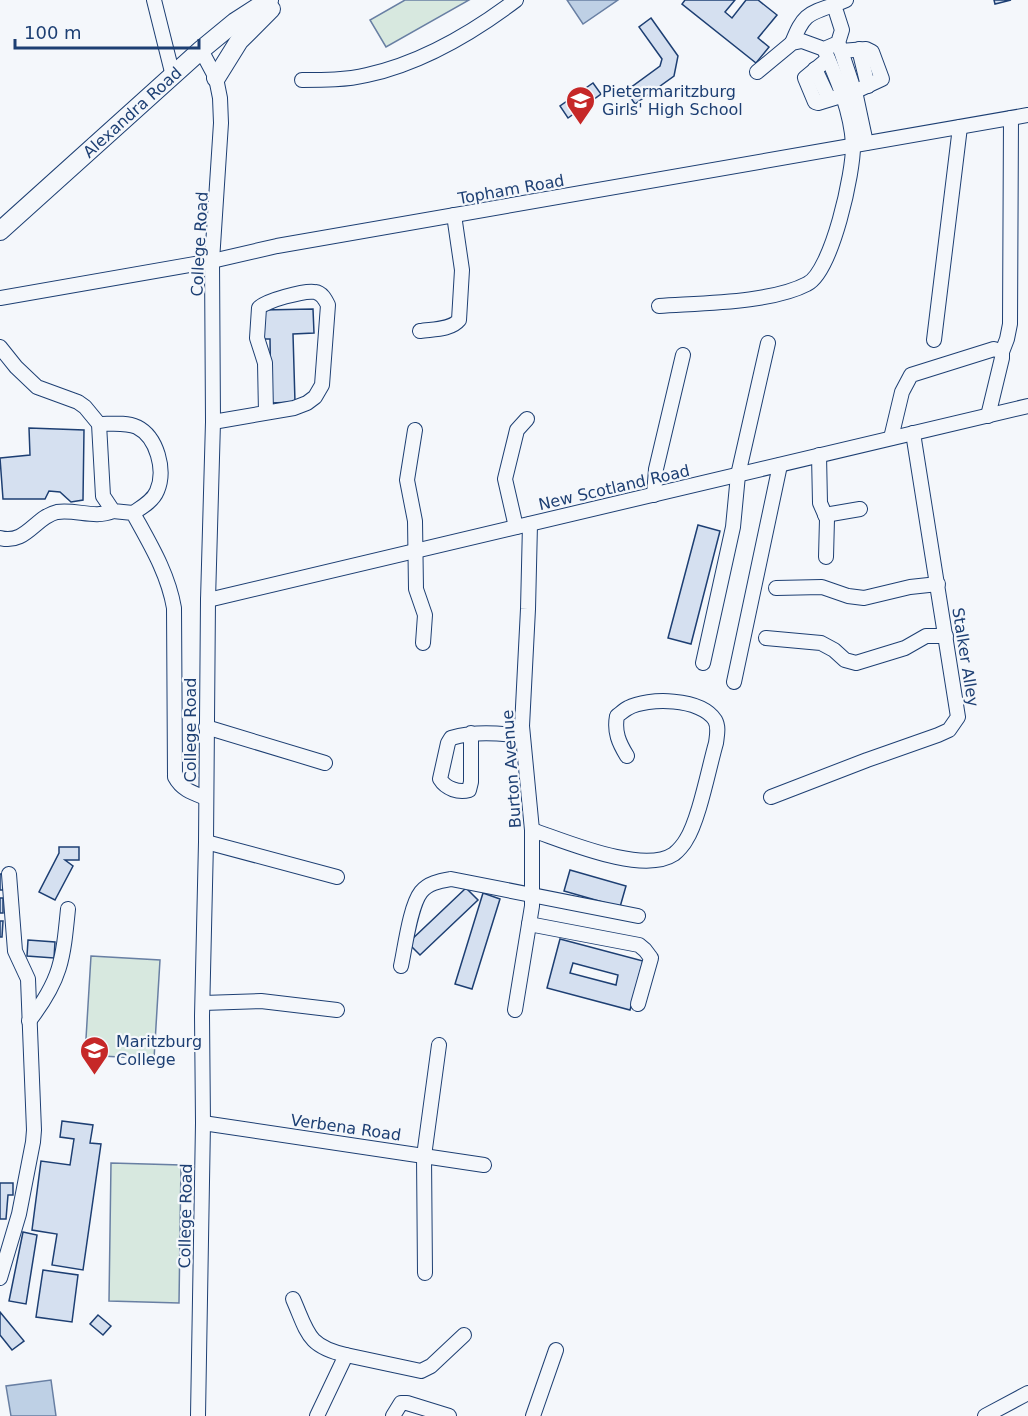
<svg xmlns="http://www.w3.org/2000/svg" width="1028" height="1416" font-family="'DejaVu Sans',sans-serif">
<rect width="100%" height="100%" fill="#f4f7fb"/>
<g fill="#d7e8df" stroke="#687fa3" stroke-width="1.5">
<polygon points="405,0 469,0 386,47 370,20"/>
<polygon points="91,956 160,960 154,1059 85,1055"/>
<polygon points="111,1163 181,1165 179,1303 109,1301"/>
</g>
<g fill="#bed0e5" stroke="#687fa3" stroke-width="1.5">
<polygon points="567,0 618,0 583,24"/>
<polygon points="51,1380 56,1416 11,1416 6,1386"/>
</g>
<g fill="#d5e0f0" stroke="#1d3f73" stroke-width="1.5" fill-rule="evenodd">
<polygon points="685,0 735,0 725,12 732,18 746,0 758,0 777,15 758,38 769,47 756,63 682,4"/>
<polygon points="994,0 1011,0 995,4"/>
<polygon points="651,18 678,56 674,76 635,104 626,91 660,66 662,59 639,27"/>
<polygon points="593,83 601,94 568,118 560,106"/>
<polygon points="313,309 314,333 293,334 295,402 271,403 270,339 263,339 262,310"/>
<polygon points="29,428 84,430 83,500 71,502 60,492 49,491 45,499 3,499 0,458 30,455"/>
<polygon points="698,525 720,531 691,644 668,638"/>
<polygon points="59,847 79,847 79,860 65,860 73,866 55,900 39,892 59,853"/>
<polygon points="570,870 626,886 620,907 564,891"/>
<rect x="0" y="874" width="3" height="16"/>
<polygon points="466,888 478,900 420,955 408,943"/>
<polygon points="483,893 500,899 472,989 455,984"/>
<rect x="0" y="898" width="3" height="15"/>
<polygon points="0,921 3,921 2,937 0,937"/>
<path d="M560,939L643,961L630,1010L547,988ZM573,963L618,975L616,985L570,973Z"/>
<polygon points="28,940 55,942 54,958 27,956"/>
<polygon points="62,1121 93,1125 90,1143 101,1144 83,1270 52,1265 57,1234 32,1230 41,1161 70,1165 74,1139 60,1137"/>
<polygon points="0,1183 13,1183 13,1195 8,1195 6,1219 0,1219"/>
<polygon points="23,1232 37,1235 26,1304 9,1301"/>
<polygon points="43,1270 78,1275 72,1322 36,1317"/>
<polygon points="0,1312 24,1341 12,1350 0,1335"/>
<polygon points="98,1315 111,1326 103,1335 90,1324"/>
</g>
<g fill="none" stroke-linecap="round" stroke-linejoin="round">
<defs>
<g id="minor">
<polyline points="154,0 173,76"/>
<path d="M792,43C803,16 806,14 834,5"/>
<polyline points="839,45 856,96 866,143"/>
<polyline points="859,49 868,86"/>
<polyline points="828,59 805,78 815,102 818,103 854,92 882,79 872,52 866,49 841,51"/>
<polyline points="815,69 829,99"/>
<polyline points="757,72 792,43 802,41 824,49 838,43 842,30 834,5 846,0"/>
<path d="M302,80C324,80 346,80 367,75C422,63 471,34 516,0"/>
<polyline points="0,298 212,261 277,246 1028,115"/>
<path d="M659,306C701,303 771,303 807,284C832,272 854,171 853,144C851,110 837,79 824,49"/>
<path d="M420,331C432,329 451,330 459,320L462,270L454,215"/>
<polyline points="934,340 960,127"/>
<path d="M0,347L16,367L37,387L78,402L85,407L99,424L103,496L113,511L133,513C150,544 168,573 174,608L175,777C182,790 193,793 206,798"/>
<polyline points="1002,352 1007,339 1010,324 1011,118"/>
<path d="M213,422L294,408L307,403L315,397L322,385L328,305C325,299 322,293 315,292C305,290 264,301 259,308L257,338L265,363L266,413"/>
<path d="M99,424C111,424 126,422 137,427C157,437 166,470 157,491C153,501 142,507 133,513"/>
<polyline points="415,430 407,480 415,521 416,589 425,615 423,643"/>
<polyline points="891,438 902,392 911,375 994,349 1002,352 1002,358 988,416"/>
<polyline points="819,455 820,503 827,519 826,557"/>
<polyline points="654,495 656,469 683,355"/>
<polyline points="825,515 860,509"/>
<polyline points="516,527 505,479 517,430 527,419"/>
<path d="M0,538C26,545 35,517 57,512C76,509 95,519 113,511"/>
<polyline points="776,588 822,587 848,596 864,598 910,587 938,584"/>
<polyline points="208,600 1028,406"/>
<polyline points="766,638 821,643 834,650 845,660 856,663 905,648 926,636 946,636"/>
<polyline points="703,663 733,527 738,475 768,343"/>
<polyline points="734,682 780,465"/>
<polyline points="206,727 325,763"/>
<path d="M471,733V782L469,790C459,793 446,789 440,779L448,743L451,738C475,731 497,733 522,736"/>
<polyline points="771,797 867,760 938,735 949,730 958,717 913,433"/>
<path d="M532,830C565,841 643,875 674,854C678,851 684,844 686,840C699,820 709,767 716,743C717,735 719,727 715,720C701,698 648,697 628,708C624,710 620,714 617,716C614,732 619,743 627,756"/>
<polyline points="206,842 337,877"/>
<polyline points="529,924 639,945 645,950 651,958 638,1004"/>
<path d="M401,966C405,948 410,906 421,892C428,883 440,881 451,879L638,916"/>
<polyline points="203,1003 261,1001 337,1010"/>
<polyline points="515,1010 532,906 532,830 522,726 528,609 530,524"/>
<path d="M29,1021C61,980 63,960 68,909"/>
<polyline points="203,1123 484,1165"/>
<polyline points="425,1273 424,1156 439,1045"/>
<polyline points="0,1278 19,1214 33,1142 34,1130 28,979 15,951 9,874"/>
<path d="M293,1299C308,1333 307,1346 346,1355"/>
<polyline points="198,1416 203,1123 202,1016 206,842 208,600 213,422 212,261 221,123 220,98 216,78 201,50"/>
<polyline points="317,1416 346,1355 421,1371 431,1366 464,1335"/>
<polyline points="393,1416 401,1403 407,1403 449,1416"/>
<polyline points="533,1416 556,1350"/>
<polyline points="985,1416 1028,1393"/>
</g>
<g id="major">
<polyline points="216,78 239,41 271,9"/>
<polyline points="0,231 201,50 235,22 269,0"/>
</g>
</defs>
<use href="#minor" stroke="#1d3f73" stroke-width="16"/>
<use href="#major" stroke="#1d3f73" stroke-width="20"/>
<use href="#minor" stroke="#f4f7fb" stroke-width="14"/>
<use href="#major" stroke="#f4f7fb" stroke-width="18"/>
</g>
<defs>
<symbol id="school-pin" viewBox="-11 -11 22 30"><path d="M0 17L-7.5 6A9.5 9.5 0 1 1 7.5 6Z" fill="#c62828" stroke="#f4f7fb"/><path d="M0-5L7-2L0 1L-7-2ZM-4 1L0 2.5L4 1V4Q0 6-4 4Z" fill="#fff"/></symbol>
</defs>
<g fill-rule="evenodd">
<use href="#school-pin" x="564" y="84" width="33" height="45"/>
<use href="#school-pin" x="78" y="1034" width="33" height="45"/>
</g>
<g text-anchor="middle" stroke-width="4.5" stroke-linejoin="round" paint-order="stroke">
<g font-size="16" fill="#1d3f73" stroke="#f4f7fb" text-anchor="start">
<text x="602" y="97">Pietermaritzburg<tspan x="602" dy="18">Girls' High School</tspan></text>
<text x="116" y="1047">Maritzburg<tspan x="116" dy="18">College</tspan></text>
</g>
<g font-size="16" fill="#1d3f73" stroke="#f4f7fb">
<text transform="translate(132 112) rotate(-42)" y="6">Alexandra Road</text>
<text transform="translate(511 189) rotate(-10)" y="6">Topham Road</text>
<text transform="translate(199 244) rotate(-87)" y="6">College Road</text>
<text transform="translate(614 487) rotate(-13)" y="6">New Scotland Road</text>
<text transform="translate(966 657) rotate(81)" y="6">Stalker Alley</text>
<text transform="translate(190 730) rotate(-90)" y="6">College Road</text>
<text transform="translate(511 769) rotate(-94)" y="6">Burton Avenue</text>
<text transform="translate(346 1127) rotate(8)" y="6">Verbena Road</text>
<text transform="translate(185 1216) rotate(-89)" y="6">College Road</text>
</g>
</g>
<path d="M15 39v9h184v-9" fill="none" stroke="#1d3f73" stroke-width="3"/>
<text x="24" y="39" font-size="18" fill="#1d3f73" stroke="#f4f7fb" stroke-width="4.5" paint-order="stroke">100 m</text>
</svg>
